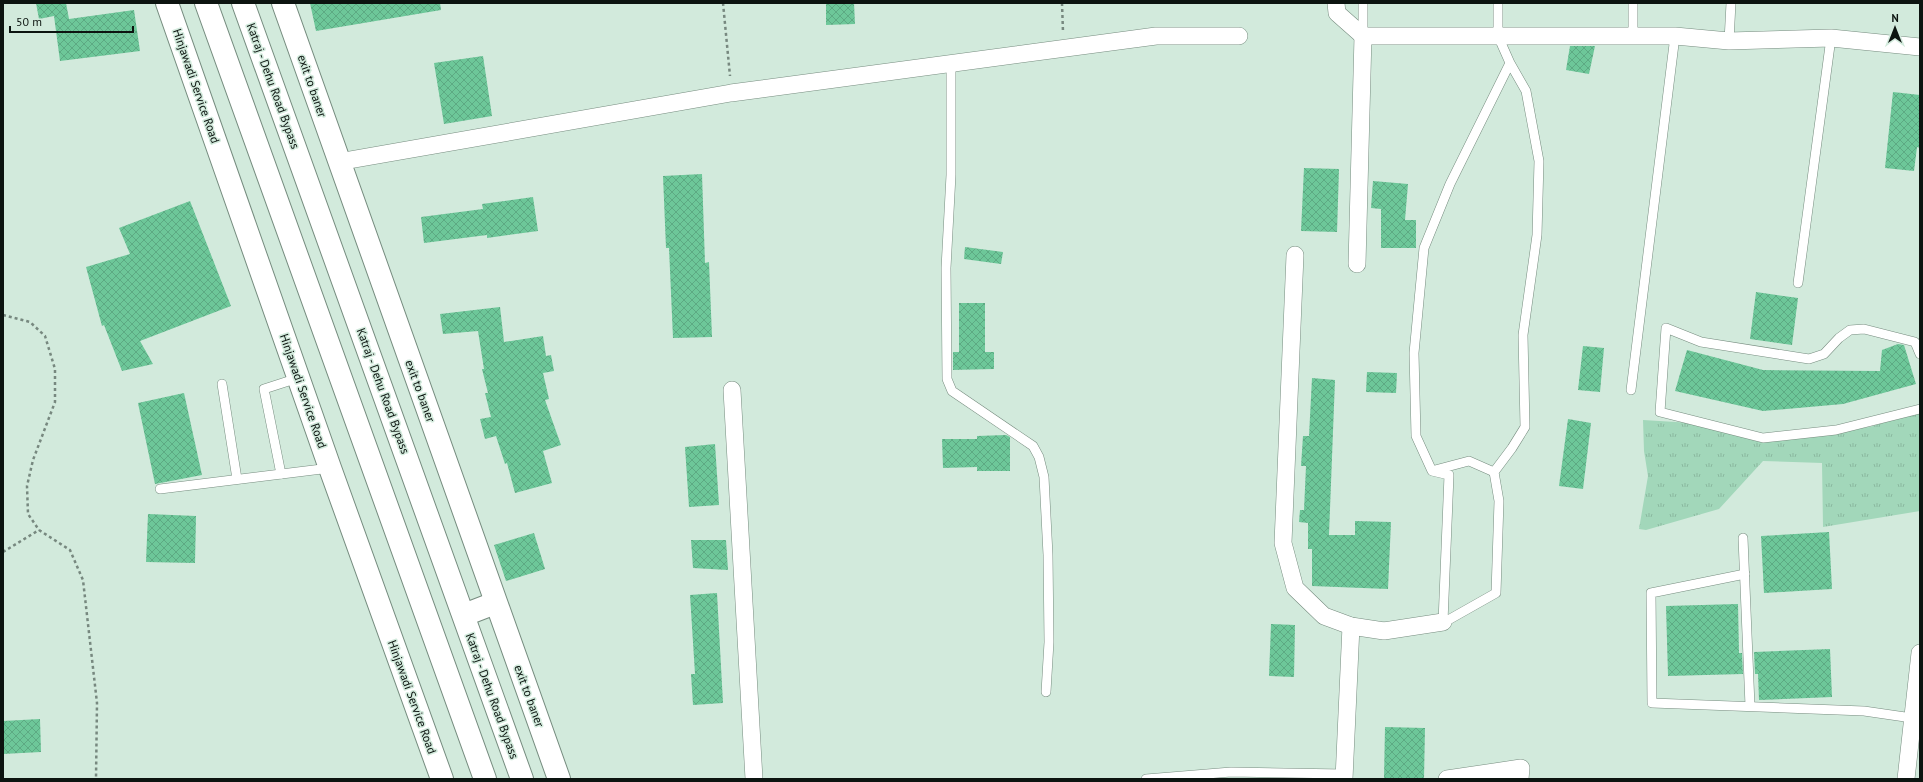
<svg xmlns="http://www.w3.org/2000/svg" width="1923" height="782" font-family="'PT Sans',sans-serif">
<defs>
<pattern id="park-tufts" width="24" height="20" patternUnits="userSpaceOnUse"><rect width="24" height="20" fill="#a2d7ba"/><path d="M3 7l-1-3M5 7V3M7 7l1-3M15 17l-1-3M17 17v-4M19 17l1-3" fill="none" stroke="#8ab89f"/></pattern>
<pattern id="building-cross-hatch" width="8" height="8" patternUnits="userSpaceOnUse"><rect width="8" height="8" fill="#6dc799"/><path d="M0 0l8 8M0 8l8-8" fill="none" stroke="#5daa83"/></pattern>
</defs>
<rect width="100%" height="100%" fill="#d2eadc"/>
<polygon fill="url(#park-tufts)" points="1920,410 1920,511 1823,527 1822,463 1763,461 1719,509 1646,530 1639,529 1648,476 1644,451 1643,420 1692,423 1763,438 1870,427"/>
<g fill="url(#building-cross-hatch)">
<polygon points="36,3 66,3 69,19 134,10 140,51 60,61 54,16 39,19"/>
<polygon points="310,3 440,3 441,10 316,31"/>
<polygon points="826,3 854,3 855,24 826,25"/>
<polygon points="1570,46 1595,46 1589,74 1566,70"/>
<polygon points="483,56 492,116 444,124 434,63"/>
<polygon points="1893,92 1920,95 1920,148 1917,147 1914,171 1885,168"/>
<polygon points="1304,168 1339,169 1337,232 1301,231"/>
<polygon points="702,174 705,263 709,262 712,337 673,338 669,248 666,248 663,176"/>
<polygon points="1373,181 1408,184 1405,220 1416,220 1416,248 1381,248 1381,209 1371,208"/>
<polygon points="533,197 538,231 487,238 487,235 424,243 421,217 483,209 482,204"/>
<polygon points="190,201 231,306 140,341 153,364 122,371 104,325 102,326 86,267 130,254 119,228"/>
<polygon points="965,247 1003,252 1001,264 964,259"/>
<polygon points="1756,292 1798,298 1792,345 1750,339"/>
<polygon points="959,303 985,303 985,352 994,352 994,369 953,370 953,352 959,352"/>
<polygon points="500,307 504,342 543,336 546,356 551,355 554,371 543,373 549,399 545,400 561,445 543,451 552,483 515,493 507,463 505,464 496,436 485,439 480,419 491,417 485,393 488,393 482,369 484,369 478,331 443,334 440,314"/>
<polygon points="1898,344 1904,345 1916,384 1843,404 1763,411 1675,391 1687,350 1763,370 1880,371 1882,350"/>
<polygon points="1583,346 1604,348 1600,392 1578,390"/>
<polygon points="1367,372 1397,373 1396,393 1366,392"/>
<polygon points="1312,378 1335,380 1329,535 1355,535 1355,521 1391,522 1388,589 1312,586 1312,549 1308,549 1308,523 1299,522 1300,510 1304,510 1306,466 1301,466 1303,436 1309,436"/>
<polygon points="184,393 202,475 155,484 138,403"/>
<polygon points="1568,419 1591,423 1583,489 1559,486"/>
<polygon points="1006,435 1010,437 1010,471 977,471 977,467 943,468 942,439 977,439 977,436"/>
<polygon points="715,444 719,505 689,507 685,447"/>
<polygon points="148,514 196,516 195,563 146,562"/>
<polygon points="1829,532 1832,589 1764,593 1761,536"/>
<polygon points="534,533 545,569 506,581 494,545"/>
<polygon points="691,540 726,540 728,570 693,568"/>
<polygon points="717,593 723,703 693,705 691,674 695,674 690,595"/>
<polygon points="1738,604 1739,653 1742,653 1743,674 1668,676 1666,606"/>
<polygon points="1271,624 1295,625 1294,677 1269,676"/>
<polygon points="1830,649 1832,697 1759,700 1758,674 1755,674 1754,652"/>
<polygon points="40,719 41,752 3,754 3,721"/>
<polygon points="1385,727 1425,728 1424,779 1384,779"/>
</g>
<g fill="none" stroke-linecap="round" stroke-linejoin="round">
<defs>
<g id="service">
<polyline points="1498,3 1498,36 1510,63 1450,184 1424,248 1414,353 1416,436 1432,471 1449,475 1443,622 1450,619 1496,593 1499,501 1494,472 1512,448 1525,427 1523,335 1537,235 1539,161 1526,91 1510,63"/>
<polyline points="1633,3 1633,36"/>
<polyline points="1363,36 1363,3"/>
<polyline points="1729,41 1731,3"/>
<polyline points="951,62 951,175 946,268 947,379 952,391 1033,446 1039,457 1044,477 1048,555 1049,642 1046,692"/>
<polyline points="1798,283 1831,38"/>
<polyline points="1920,354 1915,342 1864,329 1850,330 1839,338 1824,354 1809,359 1701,342 1666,328 1660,412 1763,438 1836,430 1920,409"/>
<polyline points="222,384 237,479"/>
<polyline points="1631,390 1675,36"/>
<polyline points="1435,470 1469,461 1494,472"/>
<polyline points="281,474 264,389 298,378"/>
<polyline points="160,489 330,468"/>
<polyline points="1743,538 1750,706"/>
<polyline points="1745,574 1651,593 1652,703 1864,711 1912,718"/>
<polyline points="1146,779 1231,772 1344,774"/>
</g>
<g id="minor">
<polyline points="1336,3 1337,13 1363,36 1675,36 1729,41 1831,38 1920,47"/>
<polyline points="338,162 731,93 1156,36 1239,36"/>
<polyline points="1295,255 1283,543 1295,588 1324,616 1351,626 1384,631 1443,622"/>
<polyline points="1357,264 1363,36"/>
<polyline points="732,390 754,779"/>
<polyline points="1344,779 1351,626"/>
<polyline points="1447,779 1521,768 1520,779"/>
<polyline points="1906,779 1920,653"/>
</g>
<g id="primary">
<polyline points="167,3 330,468 442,779"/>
<polyline points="283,3 559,779"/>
</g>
<g id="trunk">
<polyline points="206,3 485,779"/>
<polyline points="243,3 522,779"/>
<polyline points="464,615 495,603"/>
</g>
</defs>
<use href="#service" stroke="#768c7f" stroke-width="10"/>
<use href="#minor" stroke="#768c7f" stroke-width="18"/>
<use href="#primary" stroke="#768c7f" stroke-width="24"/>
<use href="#trunk" stroke="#768c7f" stroke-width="24"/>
<g stroke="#77887f" stroke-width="2.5" stroke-dasharray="3 3" stroke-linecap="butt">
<polyline points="723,3 730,76"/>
<polyline points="1062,3 1063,32"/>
<polyline points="3,315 30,322 45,336 55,369 55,402 33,460 27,486 28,514 39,530 70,550 83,580 97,703 96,779"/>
<polyline points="3,552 39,530"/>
</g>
<use href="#service" stroke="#fff" stroke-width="9"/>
<use href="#minor" stroke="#fff" stroke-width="17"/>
<use href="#primary" stroke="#fff" stroke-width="22"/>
<use href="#trunk" stroke="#fff" stroke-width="22"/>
</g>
<g text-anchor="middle" stroke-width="3" stroke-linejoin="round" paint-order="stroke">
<g font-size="12" fill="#0c1410" stroke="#d2eadc">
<text transform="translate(196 86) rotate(71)" y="4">Hinjawadi Service Road</text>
<text transform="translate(273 86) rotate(70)" y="4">Katraj - Dehu Road Bypass</text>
<text transform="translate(312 86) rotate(71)" y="4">exit to baner</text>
<text transform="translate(303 391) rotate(71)" y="4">Hinjawadi Service Road</text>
<text transform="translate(383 391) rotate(70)" y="4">Katraj - Dehu Road Bypass</text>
<text transform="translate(420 391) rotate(70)" y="4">exit to baner</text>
<text transform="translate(492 696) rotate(70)" y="4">Katraj - Dehu Road Bypass</text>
<text transform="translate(529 696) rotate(70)" y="4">exit to baner</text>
<text transform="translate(412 697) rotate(70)" y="4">Hinjawadi Service Road</text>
</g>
</g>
<rect width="1923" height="782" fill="none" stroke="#0c1410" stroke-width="8"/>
<g transform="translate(1895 28)" stroke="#d2eadc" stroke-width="3" paint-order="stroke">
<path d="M0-3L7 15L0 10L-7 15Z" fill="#0c1410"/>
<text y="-6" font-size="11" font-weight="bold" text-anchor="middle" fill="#0c1410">N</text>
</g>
<path d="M10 26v6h123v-6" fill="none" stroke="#0c1410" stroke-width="2"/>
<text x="16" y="26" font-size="12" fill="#0c1410" stroke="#d2eadc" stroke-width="3" paint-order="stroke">50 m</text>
</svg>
